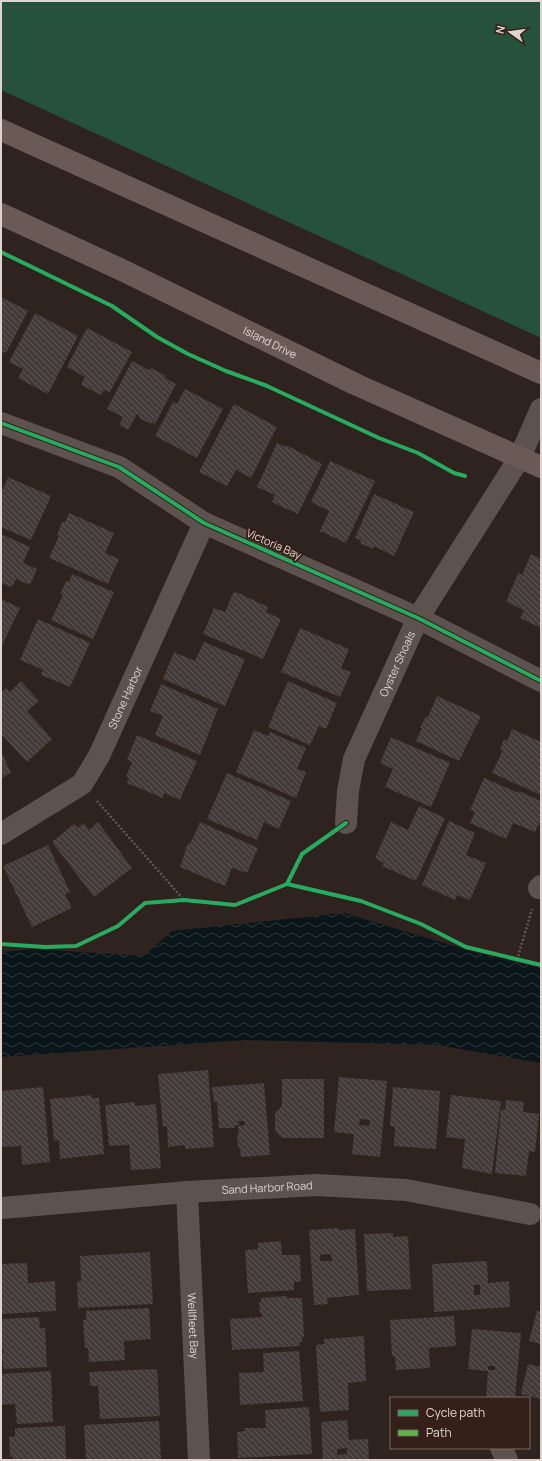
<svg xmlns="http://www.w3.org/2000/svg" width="542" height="1461" font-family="Manrope,sans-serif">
<defs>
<pattern id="water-waves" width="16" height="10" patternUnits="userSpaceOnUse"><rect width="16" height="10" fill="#0b161a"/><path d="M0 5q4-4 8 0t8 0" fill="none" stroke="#2e373a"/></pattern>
<pattern id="building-back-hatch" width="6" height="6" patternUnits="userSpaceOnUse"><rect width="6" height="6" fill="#443c3b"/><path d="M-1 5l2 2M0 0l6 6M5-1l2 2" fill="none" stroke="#5f5756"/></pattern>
</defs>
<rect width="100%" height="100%" fill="#2e231e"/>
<polygon fill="#26513a" points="1,1 541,1 541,338 1,90"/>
<polygon fill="url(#water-waves)" points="344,913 474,952 541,968 541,1063 437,1045 246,1040 1,1057 1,952 35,949 144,956 172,931"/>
<g fill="url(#building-back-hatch)" fill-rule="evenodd">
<polygon points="1,297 28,311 6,353 1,351"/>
<polygon points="35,313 78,336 48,394 18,378 23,369 9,362"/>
<polygon points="87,328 132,352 110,392 104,390 101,395 81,385 85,377 67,367"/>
<polygon points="132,361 149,370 151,368 166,376 165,378 176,384 155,424 152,422 151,424 139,418 140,416 137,414 128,430 119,425 123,417 107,409"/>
<polygon points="185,389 223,409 197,458 155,436 173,402 177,404"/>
<polygon points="234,404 277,427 251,478 236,470 227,486 199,472"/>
<polygon points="277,443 286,447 286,445 322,464 298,514 272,502 275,495 257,487"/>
<polygon points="330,461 375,481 346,543 320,531 329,511 311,502"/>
<polygon points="8,477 51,496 31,540 1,527 1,488 3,489"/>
<polygon points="374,494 414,512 394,556 374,546 373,549 360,543 361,540 355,538"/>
<polygon points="69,513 114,533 105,553 119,559 108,584 49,558 59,536 57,535 62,522 65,522"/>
<polygon points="1,534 30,547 23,563 37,569 30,585 16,579 12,587 1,583"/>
<polygon points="531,554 541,559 541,628 520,618 524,610 506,602 518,573 522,575"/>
<polygon points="72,574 114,592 93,639 51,620 63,595 60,594 66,581 69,582"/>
<polygon points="234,591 268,607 266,612 281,619 263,659 203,634 214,608 225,612"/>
<polygon points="1,599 20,608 1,648"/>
<polygon points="38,619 90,643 70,687 41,675 43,670 20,660"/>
<polygon points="300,628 349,649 341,668 351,672 340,697 281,672"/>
<polygon points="204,642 245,659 225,706 163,679 174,652 195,661"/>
<polygon points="21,681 39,701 27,711 52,739 27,762 1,734 1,693 6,688 10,692"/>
<polygon points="288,681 337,703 326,729 319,726 310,745 268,727"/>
<polygon points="161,684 218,709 200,755 155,735 163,716 150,711"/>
<polygon points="437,696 481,716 459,761 416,741 422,728 420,728 426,716 428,717"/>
<polygon points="512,729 541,742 541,795 492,773 503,750 500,749 504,739 507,741"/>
<polygon points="254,730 268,736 270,732 306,748 297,769 306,772 296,798 236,772"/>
<polygon points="137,735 197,761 180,800 164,793 163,798 127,783 129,778 126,777 132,762 127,759"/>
<polygon points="391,737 450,763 431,807 385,787 393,769 380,763"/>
<polygon points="1,751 11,773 1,778"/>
<polygon points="227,773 291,801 279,829 264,822 257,840 207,819"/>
<polygon points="484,778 519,793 519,791 541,801 541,819 535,832 513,823 506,839 470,823 475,812 470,810"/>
<polygon points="419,806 445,818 416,881 382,866 384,863 375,858 391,822 408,830"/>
<polygon points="449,821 475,833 466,855 486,863 470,900 457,895 455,900 422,885"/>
<polygon points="98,822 132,868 94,897 52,842 74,824 78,828 84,823 89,830"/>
<polygon points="200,822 258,848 247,873 232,868 225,886 180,867 188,843 190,844"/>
<polygon points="48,845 70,892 65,894 72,908 32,927 3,866"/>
<polygon points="208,1070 214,1147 185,1149 185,1145 168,1147 167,1126 163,1127 158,1074"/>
<path d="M339,1077L387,1081L380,1157L352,1154L354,1134L334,1132ZM360,1119L370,1120L369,1126L359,1125Z"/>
<polygon points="282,1079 324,1079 324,1138 282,1138 275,1131 275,1113 282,1106"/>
<polygon points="264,1083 270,1155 241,1157 240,1148 238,1148 237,1134 239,1134 238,1126 245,1125 245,1121 238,1121 239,1125 234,1126 235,1128 219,1128 217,1102 214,1102 212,1087"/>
<polygon points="43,1087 50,1162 22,1165 21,1146 1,1147 1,1091"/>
<polygon points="393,1087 440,1091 436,1149 394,1146 395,1127 390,1126"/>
<polygon points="92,1095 92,1098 99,1098 104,1154 60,1159 59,1140 54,1141 50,1099"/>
<polygon points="451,1095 501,1101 492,1174 462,1168 465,1139 446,1137"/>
<polygon points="506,1100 524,1102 523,1112 539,1114 535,1152 529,1151 526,1176 495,1173 501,1109 505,1110"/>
<polygon points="135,1102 135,1106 156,1104 161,1168 131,1170 129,1145 109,1146 105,1105"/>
<path d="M339,1228V1230L355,1229L359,1295L327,1298L328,1304L314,1305L309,1230ZM331,1254L332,1261H320V1255Z"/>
<polygon points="393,1233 393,1237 408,1236 411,1289 367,1291 364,1234"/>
<polygon points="281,1241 282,1255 300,1255 301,1282 294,1282 294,1290 248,1293 245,1250 258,1249 258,1243"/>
<polygon points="150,1252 153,1304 78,1308 77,1281 81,1281 80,1256"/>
<path d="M487,1261L488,1283L509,1281L510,1307L434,1312L432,1264ZM474,1285H480V1295H474Z"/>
<polygon points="27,1263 28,1283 55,1281 56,1311 1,1314 1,1264"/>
<polygon points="287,1296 287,1298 302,1298 304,1337 302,1337 302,1342 299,1342 300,1346 232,1350 230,1319 262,1317 262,1313 260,1313 259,1302 261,1302 261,1298"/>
<polygon points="149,1308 151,1339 124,1341 125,1360 89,1362 88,1348 85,1348 83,1320 86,1320 86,1311"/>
<polygon points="537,1311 541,1312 541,1344 529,1341"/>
<polygon points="454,1316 456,1346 429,1348 430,1368 396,1370 395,1356 392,1356 390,1320"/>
<polygon points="39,1317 40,1328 45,1328 47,1367 4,1369 1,1353 3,1353 3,1349 1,1350 1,1319"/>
<polygon points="472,1329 521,1333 515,1398 486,1398 488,1370 495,1370 495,1366 488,1366 488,1371 485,1371 468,1369"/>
<polygon points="364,1336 366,1381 348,1383 349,1410 320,1412 316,1345 324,1344 324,1339"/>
<polygon points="299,1351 303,1401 240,1405 239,1373 264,1372 263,1353"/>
<polygon points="528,1364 541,1367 541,1399 521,1394"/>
<polygon points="157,1369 160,1416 100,1419 98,1386 90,1386 89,1372"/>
<polygon points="51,1371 53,1422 17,1424 15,1404 1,1405 1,1374"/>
<polygon points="309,1407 312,1454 238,1458 237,1432 245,1431 244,1428 266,1428 265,1410"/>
<path d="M347,1420L349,1440L368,1439L369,1460H323L321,1422ZM347,1448V1454L337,1455V1449Z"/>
<polygon points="159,1421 161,1460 86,1460 84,1425"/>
<polygon points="65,1426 66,1460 13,1460 12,1456 10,1457 9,1437 15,1436 15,1428"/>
</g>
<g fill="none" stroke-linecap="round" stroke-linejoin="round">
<g stroke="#625854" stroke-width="2.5" stroke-dasharray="2 2" stroke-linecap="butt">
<polyline points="97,801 184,900"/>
<polyline points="517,960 532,909"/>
</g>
<g stroke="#5e524e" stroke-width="22">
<polyline points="1,423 119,467 204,523 418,618 541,681"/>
<path id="s1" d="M346,823L348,791L354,759L418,618L520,457L541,409"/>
<path id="s2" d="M1,834L82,784L99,756L204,523"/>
<polyline points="539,888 541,886"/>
<path id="s3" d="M187,1192L199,1460"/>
<path id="s4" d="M2,1208L187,1192L317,1185L406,1190L530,1214"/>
<polyline points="501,1448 507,1460"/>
</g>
<g stroke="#6a5a55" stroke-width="22">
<polyline points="1,130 541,373"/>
<path id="s5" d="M1,214L122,270L355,384L541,467"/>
</g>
<polyline stroke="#58b947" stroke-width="3" stroke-dasharray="6 3" stroke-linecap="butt" points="1,1208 2,1208"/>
<defs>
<g id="cycleway">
<polyline points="1,252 112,306 157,337 188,354 226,371 267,386 379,438 418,453 454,473 465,476"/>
<polyline points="1,423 119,467 204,523 418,618 541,681"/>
<polyline points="287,884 302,854 346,823"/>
<polyline points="1,944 45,947 76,946 118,926 145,903 184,900 235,905 287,884 361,901 421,924 466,947 541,965"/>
</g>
</defs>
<use href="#cycleway" stroke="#342018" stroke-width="6"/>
<use href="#cycleway" stroke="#26ab63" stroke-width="4"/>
</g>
<g text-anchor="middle" stroke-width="4" stroke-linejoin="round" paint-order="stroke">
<g font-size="11" fill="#e0d2cd" stroke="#342018">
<text dy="4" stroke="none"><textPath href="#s5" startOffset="298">Island Drive</textPath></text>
<text transform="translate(274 544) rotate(24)" y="4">Victoria Bay</text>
<text dy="4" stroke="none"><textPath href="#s1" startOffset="169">Oyster Shoals</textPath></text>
<text dy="4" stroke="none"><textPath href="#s2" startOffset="192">Stone Harbor</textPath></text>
<text dy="4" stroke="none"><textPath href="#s4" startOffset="266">Sand Harbor Road</textPath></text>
<text dy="4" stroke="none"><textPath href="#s3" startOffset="134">Wellfleet Bay</textPath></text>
</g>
</g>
<rect width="542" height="1461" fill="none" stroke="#e0d2cd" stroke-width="4"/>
<rect x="390" y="1397" width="140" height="52" fill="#342018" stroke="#796760"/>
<rect x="398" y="1410" width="20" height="6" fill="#26ab63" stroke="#796760"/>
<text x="426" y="1417" font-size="12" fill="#e0d2cd">Cycle path</text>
<rect x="398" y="1430" width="20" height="6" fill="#58b947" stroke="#796760"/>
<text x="426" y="1437" font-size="12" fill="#e0d2cd">Path</text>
<g transform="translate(510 32) rotate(284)" stroke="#342018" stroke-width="3" paint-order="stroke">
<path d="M0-3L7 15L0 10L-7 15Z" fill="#e0d2cd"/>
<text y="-6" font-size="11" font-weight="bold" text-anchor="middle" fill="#e0d2cd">N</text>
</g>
</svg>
